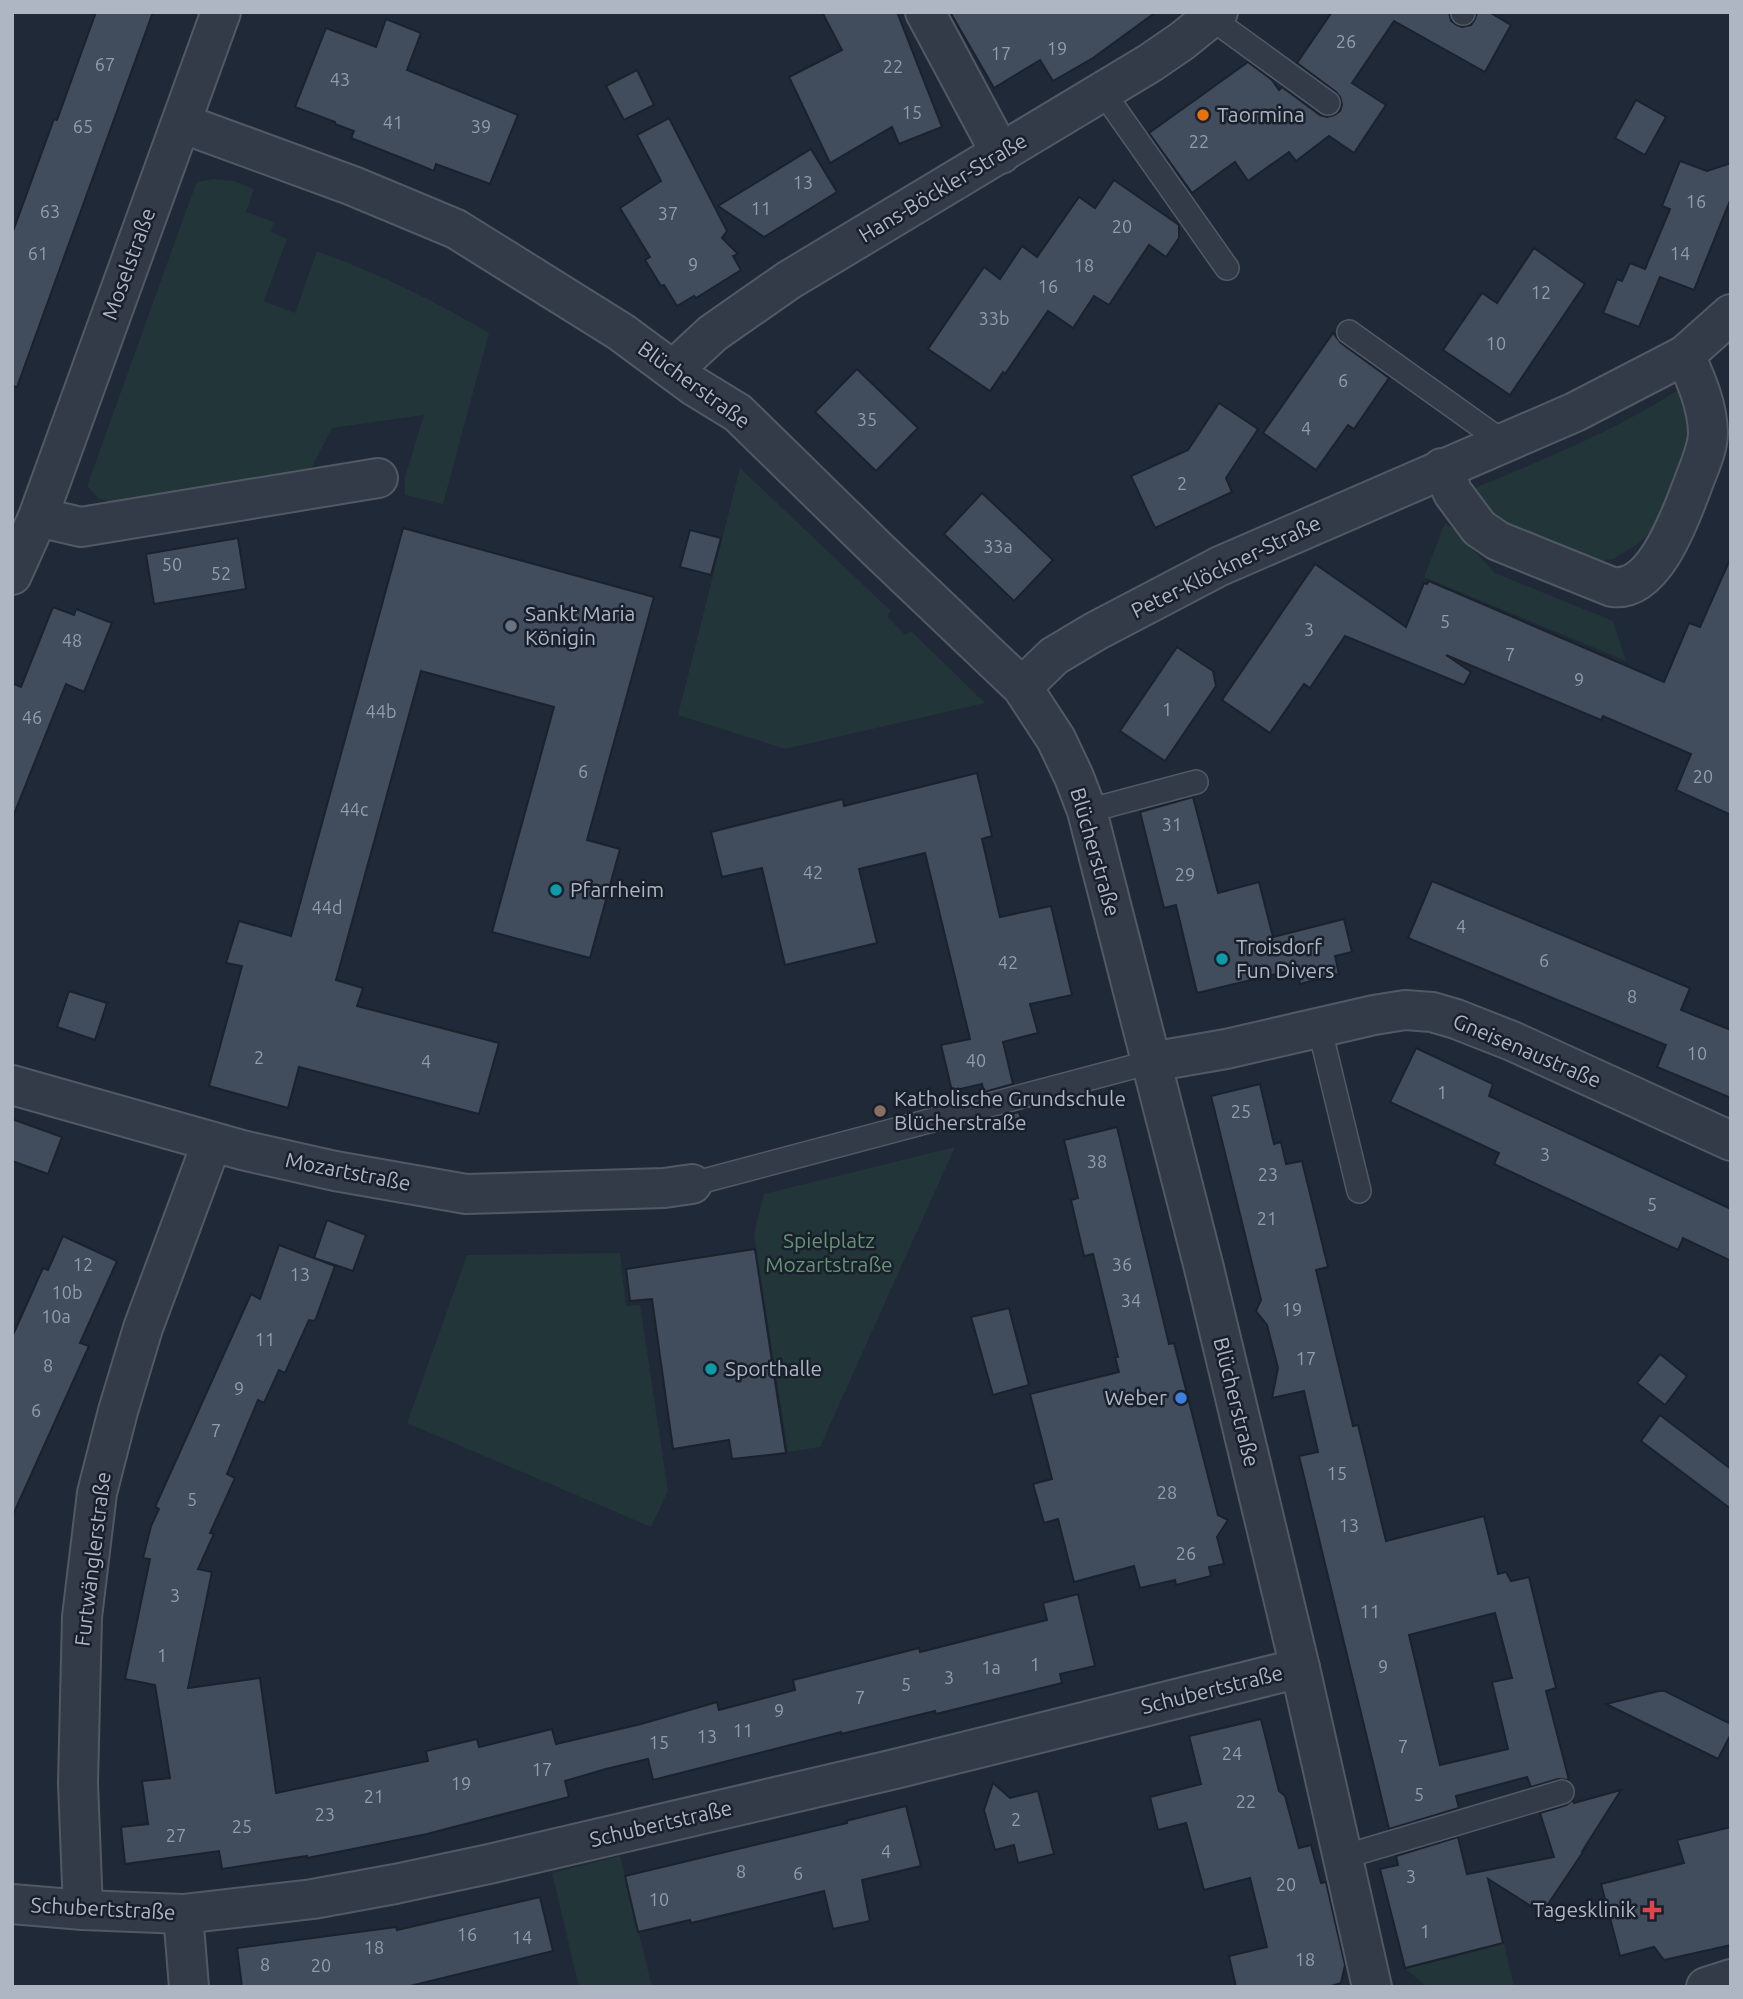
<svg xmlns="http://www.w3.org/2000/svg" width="1743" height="1999" font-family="Ubuntu,sans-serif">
<rect width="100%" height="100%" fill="#202937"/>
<g fill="#223538">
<path d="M215,179L234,181L254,189L246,212L274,222L271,232L287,239L264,301L295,313L317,251C377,273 434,300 489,333L443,504L405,495V477L424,415L332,428L310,471L114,503L98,498L87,486L191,197L197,182Z"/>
<path d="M1678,390L1690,406L1693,436L1671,497L1654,528L1638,544L1613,559L1593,562L1493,526L1474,490L1477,487C1545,459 1616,430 1678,390Z"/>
<polygon points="740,468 891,611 887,616 905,635 911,631 985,703 785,749 678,715"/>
<polygon points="1445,523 1454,529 1495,573 1613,621 1626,661 1424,577"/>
<polygon points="955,1147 820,1447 788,1452 754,1234 764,1194"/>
<polygon points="620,1253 626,1306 640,1305 668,1491 651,1527 407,1423 467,1255"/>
<polygon points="620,1856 652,1987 579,1987 552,1873"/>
<polygon points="1504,1944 1514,1987 1427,1987 1406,1969"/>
</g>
<g fill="#414c5c" stroke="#1b222e" stroke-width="2" fill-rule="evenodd">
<polygon points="96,12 153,12 17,387 12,386 12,234 54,119 57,120"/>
<polygon points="822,12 897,12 942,127 899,144 892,127 830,163 789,77 842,50"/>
<polygon points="950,12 1156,12 1093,58 1053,81 1040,60 994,88"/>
<polygon points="1332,12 1449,12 1451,21 1457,25 1462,27 1471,25 1475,19 1477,12 1489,12 1511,25 1485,72 1394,21 1352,83 1386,105 1354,153 1329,136 1296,161 1289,152 1248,181 1235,162 1192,193 1149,133 1248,62 1272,80 1279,90 1282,87 1320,115 1327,117 1334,115 1340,111 1342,105 1340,97 1336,92 1297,63"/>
<polygon points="386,19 421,33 407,70 518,115 490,184 436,164 434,171 412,162 351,138 354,131 335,124 335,122 295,107 326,28 376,47"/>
<polygon points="637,70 654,105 624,120 606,86"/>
<polygon points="1636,100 1666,117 1645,155 1615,138"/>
<polygon points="669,118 727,231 722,238 738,254 733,256 741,270 696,298 694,296 677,306 664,285 661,286 645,260 650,257 620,208 661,181 637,135"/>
<polygon points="811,149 837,192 764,237 718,206"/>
<polygon points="1680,161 1707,171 1731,163 1731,198 1694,290 1660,277 1639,327 1603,313 1617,279 1622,281 1630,263 1645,269 1670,209 1662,206"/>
<polygon points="1114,180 1179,225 1179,238 1166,257 1149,245 1109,305 1094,296 1073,328 1048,311 1005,374 1003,372 990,391 928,349 984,267 1000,279 1022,246 1037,257 1079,197 1095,208"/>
<polygon points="1534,248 1585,284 1510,395 1443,350 1482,293 1497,303"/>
<polygon points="1333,333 1341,343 1389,378 1354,429 1348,425 1316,470 1263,433"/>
<polygon points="857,369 918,428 876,471 815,412"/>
<polygon points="1219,403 1258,429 1226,478 1232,492 1155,528 1131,476 1188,450"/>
<polygon points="982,493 1053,560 1014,601 944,534"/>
<polygon points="403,528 654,597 587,840 620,849 590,958 492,932 554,707 421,671 336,980 363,988 357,1006 499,1043 479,1114 299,1067 288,1108 209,1086 242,966 226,963 239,921 291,936"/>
<polygon points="690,530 721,538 711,575 680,567"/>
<polygon points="238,538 246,589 154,604 146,554"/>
<polygon points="1731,557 1731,815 1676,790 1691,754 1603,716 1601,720 1446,655 1471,672 1464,685 1345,636 1310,688 1304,684 1270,733 1222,700 1315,564 1406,627 1424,583 1427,584 1429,581 1664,682 1689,623 1700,627"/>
<polygon points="53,607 74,615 76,609 112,623 84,692 66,684 14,814 12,813 12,683 21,687"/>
<polygon points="1177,647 1213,671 1216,686 1165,761 1120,731"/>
<polygon points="977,773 992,836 982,839 1000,917 1051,906 1072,995 1030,1004 1038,1033 1003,1042 1013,1084 984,1092 982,1084 952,1091 941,1045 970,1039 925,853 859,869 877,943 785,965 762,868 722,877 711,832 843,799 844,806"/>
<polygon points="1193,797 1218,893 1259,882 1273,937 1344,919 1352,952 1335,956 1339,974 1300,984 1297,969 1197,993 1176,905 1164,908 1140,812"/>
<polygon points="1432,881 1690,988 1681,1010 1731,1030 1731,1098 1657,1067 1666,1045 1408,938"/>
<polygon points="69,991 107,1003 95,1040 57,1027"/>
<polygon points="1416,1048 1493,1084 1489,1096 1731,1209 1731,1261 1683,1238 1678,1250 1494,1164 1499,1153 1390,1102"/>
<path d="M1260,1084L1274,1144L1281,1142L1286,1164L1302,1161L1328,1267L1316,1270L1353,1426L1358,1425L1386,1541L1484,1516L1498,1574L1506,1572L1511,1581L1529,1577L1556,1688L1546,1691L1569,1780L1558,1779L1531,1787L1527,1777L1456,1796L1459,1808L1389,1829L1299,1456L1318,1452L1304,1391L1272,1398L1278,1368L1267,1325L1256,1311L1261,1300L1211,1096ZM1495,1613L1512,1678L1492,1682L1508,1749L1440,1765L1409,1635Z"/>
<polygon points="1019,1112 1021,1118 993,1125 991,1119"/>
<polygon points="12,1119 62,1137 48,1174 12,1161"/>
<polygon points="1117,1127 1169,1344 1174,1343 1218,1515 1228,1520 1217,1537 1224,1564 1209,1567 1211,1576 1176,1585 1175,1580 1140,1588 1134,1566 1074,1582 1058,1519 1044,1523 1033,1484 1052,1479 1030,1394 1119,1372 1115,1357 1118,1357 1093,1254 1084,1256 1071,1200 1078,1198 1064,1140"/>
<polygon points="327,1220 366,1235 353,1271 314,1258"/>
<polygon points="63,1236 117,1261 80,1343 89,1346 12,1517 12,1337 43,1268 48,1270"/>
<polygon points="279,1245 335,1266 315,1321 309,1320 285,1373 279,1370 264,1403 258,1400 227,1474 235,1478 210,1533 214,1534 198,1569 212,1572 188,1688 260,1678 276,1793 428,1761 426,1751 477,1739 479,1747 552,1729 556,1744 641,1724 717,1702 719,1710 795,1690 793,1680 919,1648 920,1652 1047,1620 1043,1603 1078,1594 1095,1666 1060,1674 1062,1683 936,1714 935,1711 841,1734 841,1732 653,1780 648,1759 606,1769 565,1781 569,1797 427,1834 358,1848 307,1858 307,1856 222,1869 219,1851 125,1864 121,1827 148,1824 142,1781 170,1778 155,1685 125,1679 150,1559 143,1558 151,1526 159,1509 155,1507 251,1294 260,1299"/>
<polygon points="755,1249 786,1453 732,1459 729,1440 673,1449 652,1299 630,1301 626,1269"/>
<polygon points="1009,1308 1029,1385 993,1395 971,1317"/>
<polygon points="1660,1354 1687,1376 1665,1405 1637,1383"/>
<polygon points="1660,1415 1731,1469 1731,1509 1641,1441"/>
<polygon points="1659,1691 1665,1691 1731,1724 1731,1734 1718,1759 1606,1704"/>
<polygon points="1261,1719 1279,1791 1285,1796 1299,1848 1311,1845 1321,1883 1326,1882 1345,1965 1341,1983 1328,1987 1236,1987 1229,1956 1267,1947 1250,1878 1204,1890 1186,1823 1158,1830 1150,1797 1201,1784 1189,1736"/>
<polygon points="993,1783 1010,1798 1038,1791 1054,1854 1018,1863 1014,1845 995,1850 984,1810"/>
<polygon points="1621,1790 1583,1850 1585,1849 1542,1913 1488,1879 1503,1943 1405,1968 1380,1869 1398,1865 1396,1856 1458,1837 1467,1874 1554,1857 1540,1813 1566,1805 1573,1800 1574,1803"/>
<polygon points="906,1806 921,1866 862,1880 870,1921 833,1929 824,1891 691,1923 690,1920 638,1932 625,1876 847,1823 846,1821"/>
<polygon points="1731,1827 1731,1945 1664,1960 1654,1947 1620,1956 1601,1884 1684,1863 1677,1840"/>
<polygon points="540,1897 553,1951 406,1987 242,1987 237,1948 396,1927 397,1930"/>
</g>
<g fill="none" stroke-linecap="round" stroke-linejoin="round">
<defs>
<g id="lane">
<polyline points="1463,12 1463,13"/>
<polyline points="1211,18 1328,103"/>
<polyline points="1103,92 1227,268"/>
<polyline points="1349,332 1503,442"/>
<polyline points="1087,811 1196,782"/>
<polyline points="1319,1026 1359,1191"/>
<polyline points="692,1184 1151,1062"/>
<polyline points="1343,1857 1562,1792"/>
</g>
<g id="street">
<polyline points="925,12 1001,154"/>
<polyline points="181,123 353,186 456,229 621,332 694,386 738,413 876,548 1022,687 1056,739 1074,777 1087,811 1204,1268 1300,1668 1372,1987"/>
<polyline points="673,370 713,333 789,280 1150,63 1182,41 1218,12"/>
<path d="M1442,468L1453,493L1479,528L1498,541L1612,587C1655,593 1681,515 1693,484C1699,467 1708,450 1708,432C1707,404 1696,380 1685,355"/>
<polyline points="38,517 81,527 378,478"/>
<polyline points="12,575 38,517 221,12"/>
<polyline points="1022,687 1054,656 1096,631 1220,566 1575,412 1685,355 1731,314"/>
<polyline points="1151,1062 1226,1049 1374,1015 1405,1010 1432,1012 1456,1019 1512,1041 1731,1141"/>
<polyline points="12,1085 242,1150 335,1171 466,1194 664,1188 692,1184"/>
<polyline points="12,1904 83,1910 183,1914 313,1899 395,1884 489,1864 895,1769 1300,1668"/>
<polyline points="83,1910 78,1783 82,1617 97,1493 118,1411 143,1328 212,1142"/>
<polyline points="183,1914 189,1987"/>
<polyline points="1706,1987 1731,1979"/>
</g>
</defs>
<use href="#lane" stroke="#515965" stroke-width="26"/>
<use href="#street" stroke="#515965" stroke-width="42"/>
<use href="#lane" stroke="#343b48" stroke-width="23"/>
<use href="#street" stroke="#343b48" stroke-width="38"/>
</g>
<circle fill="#e8710a" stroke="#19202c" stroke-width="2.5" cx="1203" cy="115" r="7"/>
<circle fill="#6b7280" stroke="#19202c" stroke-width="2.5" cx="511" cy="626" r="7"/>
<g fill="#0f9aa8" stroke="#19202c" stroke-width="2.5">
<circle cx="556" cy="890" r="7"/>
<circle cx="1222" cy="959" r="7"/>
<circle cx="711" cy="1369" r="7"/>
</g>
<circle fill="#8d6e63" stroke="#19202c" stroke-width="2.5" cx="880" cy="1111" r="7"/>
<circle fill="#3f7fe0" stroke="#19202c" stroke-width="2.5" cx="1181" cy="1398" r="7"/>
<path fill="#e0444e" stroke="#19202c" stroke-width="2.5" d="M1648.5 1899.5h7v7h7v7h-7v7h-7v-7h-7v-7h7z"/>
<g text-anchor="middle" stroke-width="5" stroke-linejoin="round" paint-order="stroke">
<g font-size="18" fill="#939caa">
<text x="1346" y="48">26</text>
<text x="1057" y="55">19</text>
<text x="1001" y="60">17</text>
<text x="105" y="71">67</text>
<text x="893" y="73">22</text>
<text x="340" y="86">43</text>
<text x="912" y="119">15</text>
<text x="393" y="129">41</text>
<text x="83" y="133">65</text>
<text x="481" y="133">39</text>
<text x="1199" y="148">22</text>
<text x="803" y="189">13</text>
<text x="1696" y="208">16</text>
<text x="761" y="215">11</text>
<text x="50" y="218">63</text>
<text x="668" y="220">37</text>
<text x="1122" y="233">20</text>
<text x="38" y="260">61</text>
<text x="1680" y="260">14</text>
<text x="693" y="271">9</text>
<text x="1084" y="272">18</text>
<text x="1048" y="293">16</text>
<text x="1541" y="299">12</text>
<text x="994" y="325">33b</text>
<text x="1496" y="350">10</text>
<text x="1343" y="387">6</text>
<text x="867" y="426">35</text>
<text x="1306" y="435">4</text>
<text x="1182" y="490">2</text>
<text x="998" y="553">33a</text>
<text x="172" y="571">50</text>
<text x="221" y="580">52</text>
<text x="1445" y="628">5</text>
<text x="1309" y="636">3</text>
<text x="72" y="647">48</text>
<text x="1510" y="661">7</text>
<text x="1579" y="686">9</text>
<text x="1167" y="716">1</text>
<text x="381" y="718">44b</text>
<text x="32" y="724">46</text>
<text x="583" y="778">6</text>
<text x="1703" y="783">20</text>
<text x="354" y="816">44c</text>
<text x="1172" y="831">31</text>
<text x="813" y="879">42</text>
<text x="1185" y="881">29</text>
<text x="327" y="914">44d</text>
<text x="1461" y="933">4</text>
<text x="1544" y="967">6</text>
<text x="1008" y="969">42</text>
<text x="1632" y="1003">8</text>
<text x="1697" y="1060">10</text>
<text x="259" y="1064">2</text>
<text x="976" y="1067">40</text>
<text x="426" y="1068">4</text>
<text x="1442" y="1099">1</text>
<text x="1241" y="1118">25</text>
<text x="1545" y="1161">3</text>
<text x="1097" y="1168">38</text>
<text x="1268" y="1181">23</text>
<text x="1652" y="1211">5</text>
<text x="1267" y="1225">21</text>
<text x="83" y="1271">12</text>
<text x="1122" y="1271">36</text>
<text x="300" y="1281">13</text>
<text x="67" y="1299">10b</text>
<text x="1131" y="1307">34</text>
<text x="1292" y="1316">19</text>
<text x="56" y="1323">10a</text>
<text x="265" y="1346">11</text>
<text x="1306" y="1365">17</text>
<text x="48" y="1372">8</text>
<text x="239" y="1395">9</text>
<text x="36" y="1417">6</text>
<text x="216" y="1437">7</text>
<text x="1337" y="1480">15</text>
<text x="1167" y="1499">28</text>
<text x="192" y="1506">5</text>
<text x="1349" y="1532">13</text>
<text x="1186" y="1560">26</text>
<text x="175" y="1602">3</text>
<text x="1370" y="1618">11</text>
<text x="162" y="1662">1</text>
<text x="1035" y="1671">1</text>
<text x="1383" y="1673">9</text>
<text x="991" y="1674">1a</text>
<text x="949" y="1684">3</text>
<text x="906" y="1691">5</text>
<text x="860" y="1704">7</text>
<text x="779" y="1717">9</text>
<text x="743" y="1737">11</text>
<text x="707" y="1743">13</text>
<text x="659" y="1749">15</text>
<text x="1403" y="1753">7</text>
<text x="1232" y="1760">24</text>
<text x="542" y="1776">17</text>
<text x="461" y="1790">19</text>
<text x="1419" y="1801">5</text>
<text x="374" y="1803">21</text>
<text x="1246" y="1808">22</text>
<text x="325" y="1821">23</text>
<text x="1016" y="1826">2</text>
<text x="242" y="1833">25</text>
<text x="176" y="1842">27</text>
<text x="886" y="1858">4</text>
<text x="741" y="1878">8</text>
<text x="798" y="1880">6</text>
<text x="1411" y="1883">3</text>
<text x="1286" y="1891">20</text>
<text x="659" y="1906">10</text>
<text x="1425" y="1938">1</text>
<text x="467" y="1941">16</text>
<text x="522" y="1944">14</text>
<text x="374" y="1954">18</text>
<text x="1305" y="1966">18</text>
<text x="265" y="1971">8</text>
<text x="321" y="1972">20</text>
</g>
<g font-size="21" fill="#aeb6c4" stroke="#19202c" text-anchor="start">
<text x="1217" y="122">Taormina</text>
<text x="525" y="621">Sankt Maria<tspan x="525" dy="24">Königin</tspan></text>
<text x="570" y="897">Pfarrheim</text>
<text x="1236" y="954">Troisdorf<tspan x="1236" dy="24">Fun Divers</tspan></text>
<text x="894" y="1106">Katholische Grundschule<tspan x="894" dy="24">Blücherstraße</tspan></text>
<text x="725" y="1376">Sporthalle</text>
<text x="1167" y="1405" text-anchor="end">Weber</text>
<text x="1636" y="1917" text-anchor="end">Tagesklinik</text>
</g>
<g font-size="21" fill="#aeb6c4" stroke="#19202c">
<text transform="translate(943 188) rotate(-31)" y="7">Hans-Böckler-Straße</text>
<text transform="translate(129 264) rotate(-70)" y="7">Moselstraße</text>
<text transform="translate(694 385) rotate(36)" y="7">Blücherstraße</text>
<text transform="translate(1226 567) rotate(-26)" y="7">Peter-Klöckner-Straße</text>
<text transform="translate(1095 852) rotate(74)" y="7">Blücherstraße</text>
<text transform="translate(1527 1051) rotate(23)" y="7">Gneisenaustraße</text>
<text transform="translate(348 1172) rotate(11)" y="7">Mozartstraße</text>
<text transform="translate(1236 1402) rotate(76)" y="7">Blücherstraße</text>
<text transform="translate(93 1559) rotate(-83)" y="7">Furtwänglerstraße</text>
<text transform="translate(1212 1690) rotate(-14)" y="7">Schubertstraße</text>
<text transform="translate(661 1824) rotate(-13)" y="7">Schubertstraße</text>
<text transform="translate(103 1909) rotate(3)" y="7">Schubertstraße</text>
</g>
<g font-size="21" fill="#669473" stroke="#19202c">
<text x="829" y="1248">Spielplatz<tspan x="829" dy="24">Mozartstraße</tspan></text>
</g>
</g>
<rect width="1743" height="1999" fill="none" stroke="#aeb6c4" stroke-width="28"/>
</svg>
